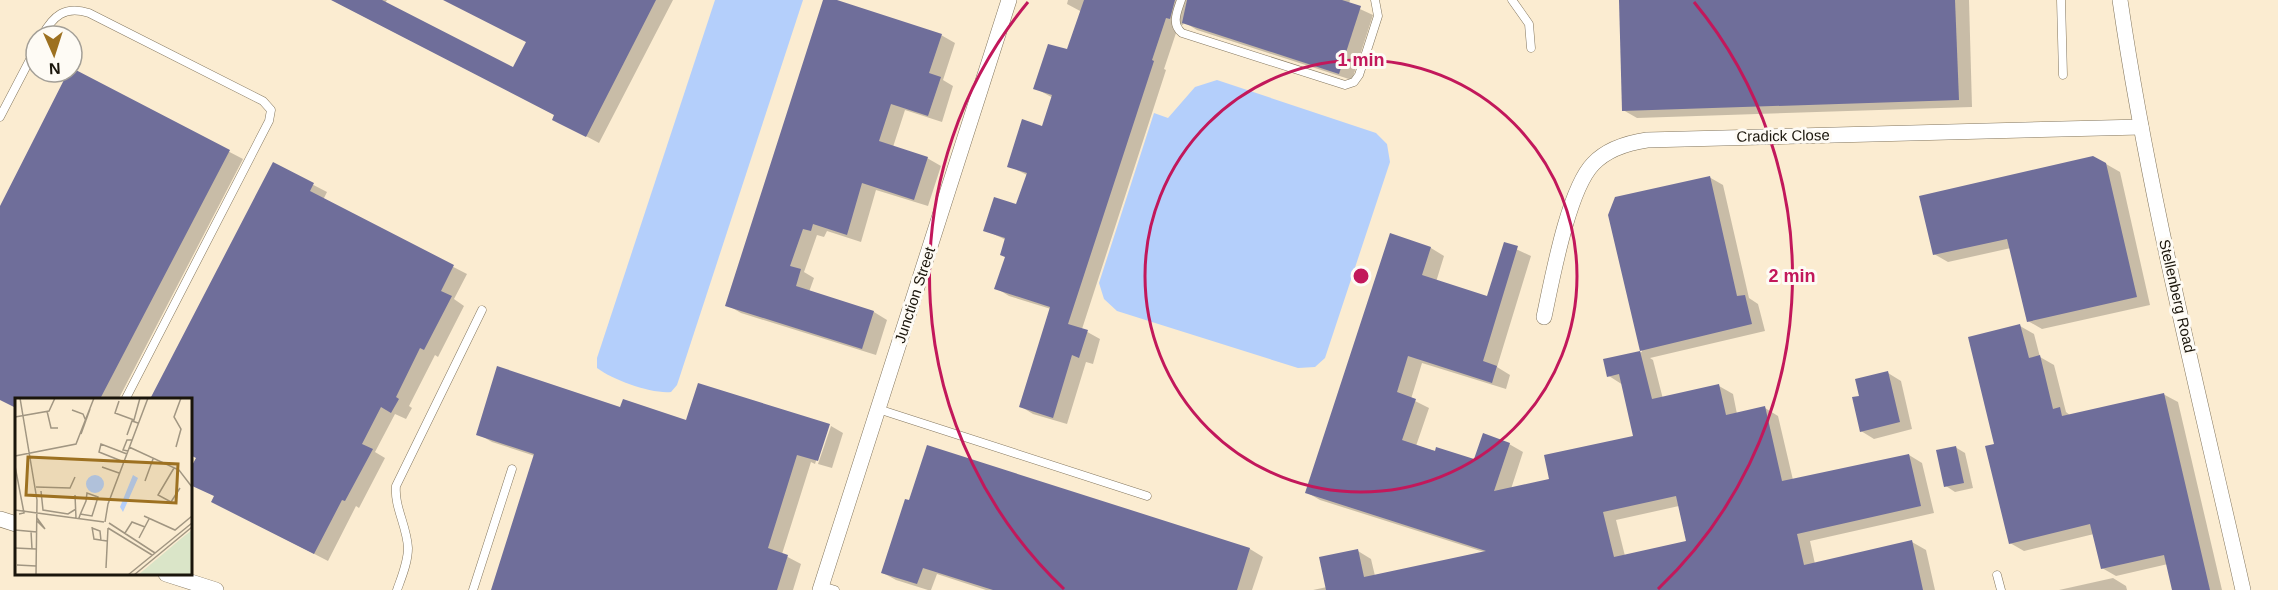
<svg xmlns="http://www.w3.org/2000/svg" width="2278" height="590" font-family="Helvetica,sans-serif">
<rect width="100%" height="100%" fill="#fbecd1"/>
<g fill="#b4cffb">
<path d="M715,0H803L677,385L671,392C651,394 613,380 597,368V358Z"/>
<polygon points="1217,80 1376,133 1387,144 1390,162 1325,358 1315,367 1298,368 1117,311 1104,299 1099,283 1154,113 1168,118 1195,87"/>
</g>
<g fill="#0003" fill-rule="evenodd">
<polygon points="332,0 387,0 385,3 513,69 527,42 445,0 673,0 599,143 567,126 556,115"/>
<polygon points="825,0 832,0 941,35 955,43 943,80 953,86 942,122 905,110 893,147 927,158 941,166 928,206 876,190 861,242 827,231 824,237 817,235 804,272 814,278 809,292 874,312 887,320 876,355 741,313 727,305"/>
<polygon points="1068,0 1350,0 1349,4 1373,15 1352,80 1197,30 1184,22 1183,25 1179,24 1164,69 1166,70 1082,329 1100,339 1093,364 1086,362 1067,424 1033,414 1020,406 1051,309 1009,296 996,288 1006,257 1006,240 985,230 1017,206 1027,175 1009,166 1043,128 1053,98 1035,88 1068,51 1082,12 1067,4"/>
<polygon points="1620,0 1969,0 1972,107 1637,118 1623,110"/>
<polygon points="72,70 243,159 118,400 16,400 16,407 0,399 0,210"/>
<polygon points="273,164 327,192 323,200 467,274 454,299 464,306 438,357 435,355 409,406 412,408 406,419 395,414 375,452 385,458 359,508 356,506 328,561 227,509 216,497 198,458 190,400 151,400"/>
<polygon points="2106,164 2120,172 2150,305 2042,329 2028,321 2011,248 1948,262 1934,254"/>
<path d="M1709,177L1723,185L1749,298L1758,304L1765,331L1650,358L1653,360L1663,399L1719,386L1733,394L1737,414L1765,408L1778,416L1793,480L1909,455L1922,463L1934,513L1810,541L1815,564L1912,542L1926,550L1935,590H1313L1327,587L1358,551L1371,559L1375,576L1484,552L1320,500L1306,492L1391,235L1431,248L1444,256L1436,282L1488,298L1505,244L1531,256L1497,367L1510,375L1506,389L1422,363L1411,399L1429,408L1416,446L1475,461L1509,444L1523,452L1511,489L1551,480L1635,437L1623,385L1609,376L1605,360L1642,352L1610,215ZM1679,506L1688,542L1625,556L1616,520Z"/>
<polygon points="2020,326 2034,334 2040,357 2054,365 2066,412 2071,416 2163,394 2178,402 2222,590 2174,590 2168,564 2116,576 2102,568 2094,534 2024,551 2010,543 1996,445"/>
<polygon points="1888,373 1901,381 1912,429 1874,439 1861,431 1861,397"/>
<polygon points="621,409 687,422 830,426 827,426 815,464 811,462 782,554 801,564 793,590 493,590 535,456 492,442 478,434"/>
<polygon points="831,426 843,433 832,468 818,464"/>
<polygon points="1955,447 1965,453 1973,488 1955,492 1946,486"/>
<polygon points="906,501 1250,549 1263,557 1252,590 986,590 937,574 931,590 928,590 896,580 883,573"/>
<polygon points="2113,578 2126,586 2127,590 2059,590"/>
</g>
<g fill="#6f6e9a" fill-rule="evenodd">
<polygon points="331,0 382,0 513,67 526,42 443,0 656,0 586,137 552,120 554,115"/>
<polygon points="823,0 837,0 942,34 929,73 941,77 928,116 891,104 879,141 928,157 914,200 862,183 847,235 813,224 811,231 803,229 790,266 801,269 796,286 874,311 862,349 725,306"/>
<polygon points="1084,0 1175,0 1170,19 1166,18 1152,60 1154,61 1068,324 1088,330 1079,358 1072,355 1053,418 1019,407 1050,307 994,289 1005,257 1000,255 1005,238 983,231 994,197 1016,204 1027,173 1007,167 1022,119 1042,126 1052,95 1033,89 1048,44 1067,49"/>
<polygon points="1187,0 1342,0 1361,6 1339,74 1182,23"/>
<polygon points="1619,0 1955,0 1959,100 1622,111"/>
<polygon points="72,68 230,150 100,399 16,399 16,408 0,400 0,206 68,72 72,72"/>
<polygon points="2093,156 2106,163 2137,297 2027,322 2007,239 1933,255 1919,196"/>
<polygon points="273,162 314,183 310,191 454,265 441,291 452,296 424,350 420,348 396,397 399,399 391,413 381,407 362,444 373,449 345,501 342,500 314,554 211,502 214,496 190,485 190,469 196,458 190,455 190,399 150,399"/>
<polygon points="1710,176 1737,296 1745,295 1752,324 1640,351 1608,215 1615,197"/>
<path d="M1390,233L1431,247L1422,275L1487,296L1504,242L1518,246L1483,361L1497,366L1492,383L1408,356L1397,392L1416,399L1402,440L1435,451L1436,447L1474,459L1483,433L1510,443L1494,491L1549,479L1544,455L1633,436L1619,374L1607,377L1603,359L1640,351L1652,399L1719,384L1726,415L1765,406L1782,481L1909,454L1921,506L1797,534L1804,565L1912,540L1923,590H1326L1319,557L1358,549L1364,577L1486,551L1305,493ZM1676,496L1686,541L1614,557L1603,512Z"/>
<polygon points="2020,324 2029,358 2040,355 2053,409 2060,407 2062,416 2164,393 2210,590 2172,590 2164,555 2101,569 2090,524 2009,544 1985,446 1994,444 1968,337"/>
<polygon points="497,366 620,407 623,399 686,420 698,383 830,424 818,461 797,455 768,548 788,555 777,590 491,590 534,454 476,435"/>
<polygon points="1888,371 1900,422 1860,432 1852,397 1859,396 1855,379"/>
<polygon points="927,445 1250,548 1237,590 993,590 923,568 917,584 881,573 905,499 909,500"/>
<polygon points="1956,446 1964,483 1944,487 1936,450"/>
</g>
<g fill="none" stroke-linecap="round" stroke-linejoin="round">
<defs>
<g id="lane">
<path d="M1181,0C1177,12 1171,24 1182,33L1345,85L1354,82L1359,75L1378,16L1375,0"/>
<polyline points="1512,0 1529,24 1531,48"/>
<polyline points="2061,0 2063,75"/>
<path d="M42,36C53,16 65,5 89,13L263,101L271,110L269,121L125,400"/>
<polyline points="0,117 36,48"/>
<polyline points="878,409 1147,496"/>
<polyline points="1997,575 2001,590"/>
<polyline points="822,586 835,590"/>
<path d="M397,590C402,576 408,562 408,548C407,526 394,507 396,486L482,310"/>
<polyline points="473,590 512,469"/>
</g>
<g id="street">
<path d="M2120,0C2149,199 2199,394 2243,590"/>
<path d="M1544,317C1552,280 1568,190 1593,164C1607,149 1627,143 1647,140L2141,127"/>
<polyline points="0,519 16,524"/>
<polyline points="166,574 216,590"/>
<polyline points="820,590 1009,0"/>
</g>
</defs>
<use href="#lane" stroke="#83765e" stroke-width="9"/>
<use href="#street" stroke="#83765e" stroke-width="16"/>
<use href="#lane" stroke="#fff" stroke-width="8"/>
<use href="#street" stroke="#fff" stroke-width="15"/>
</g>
<g fill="none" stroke="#c2185b" stroke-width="3">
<circle cx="1361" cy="276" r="216"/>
<path d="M1064 589A431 431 0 0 1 1028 2M1694 2A431 431 0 0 1 1658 589"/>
</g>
<g text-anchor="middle" stroke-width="6" stroke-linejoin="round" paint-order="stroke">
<g font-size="15" fill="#1a150b" stroke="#fefbf5">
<text transform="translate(1783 136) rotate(-1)" y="5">Cradick Close</text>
<text transform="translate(915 295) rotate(-72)" y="5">Junction Street</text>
<text transform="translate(2177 296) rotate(77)" y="5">Stellenberg Road</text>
</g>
</g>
<g transform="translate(15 398)">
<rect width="177" height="177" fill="#fbecd1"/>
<path d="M177,132V177H123L168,139Z" fill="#dae5c8"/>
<path d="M118,77L123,80L108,114L105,109ZM71 86a9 9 0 1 1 18 0a9 9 0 1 1-18 0Z" fill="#b4cffb"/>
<path fill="none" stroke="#a19682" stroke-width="1.5" d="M5,0L22,102L21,177M104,3L100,15L119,22L125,0M57,12L68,16L71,23M32,13L36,30H43M0,19L34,13L40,0M66,36L75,11M112,37L117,23L123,25M114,49L164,72L177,89M161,49L166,31L159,19L166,0M113,53L108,52L112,42H117M0,58L61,46L79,0M109,64L84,54L86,46L112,56M0,68L9,115L4,116M87,69L104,75M159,70L143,97L156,104L165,90M130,83L138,61M21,89L55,90L60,79M26,93L28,112L53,116L61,111M60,97L61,120M0,112L89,124M129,118L160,132L177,118M64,120L65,117L71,103L72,95L83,99L77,118L65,116M22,123L30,131L22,120M90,124L93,106L133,0M94,125L140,155M77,129L79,141L92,143M77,130L85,133L86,143M93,130L137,157M0,132L22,134M16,133L17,151M110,135L117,124L130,129M124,140L134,121M0,150L21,151M2,167L21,168M91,170L93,130M113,177L177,125M119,177L177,129"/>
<path fill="#9d7121" fill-opacity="0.15" stroke="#9d7121" stroke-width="3" d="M13,59L163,66L161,105L11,97Z"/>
<rect width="177" height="177" fill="none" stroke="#1a150b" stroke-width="3"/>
</g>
<circle cx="1361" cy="276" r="9" fill="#c2185b" stroke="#fefbf5" stroke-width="3"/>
<g font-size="18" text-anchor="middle" font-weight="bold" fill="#c2185b" stroke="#fefbf5" stroke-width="6" stroke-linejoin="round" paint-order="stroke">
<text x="1361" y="66">1 min</text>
<text x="1792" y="282">2 min</text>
</g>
<g transform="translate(54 54) rotate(177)"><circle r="28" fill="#fefbf5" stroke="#a39f97" stroke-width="1.5"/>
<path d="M0-4.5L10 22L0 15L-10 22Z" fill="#9d7121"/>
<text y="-9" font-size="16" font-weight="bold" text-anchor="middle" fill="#1a150b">N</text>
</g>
</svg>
